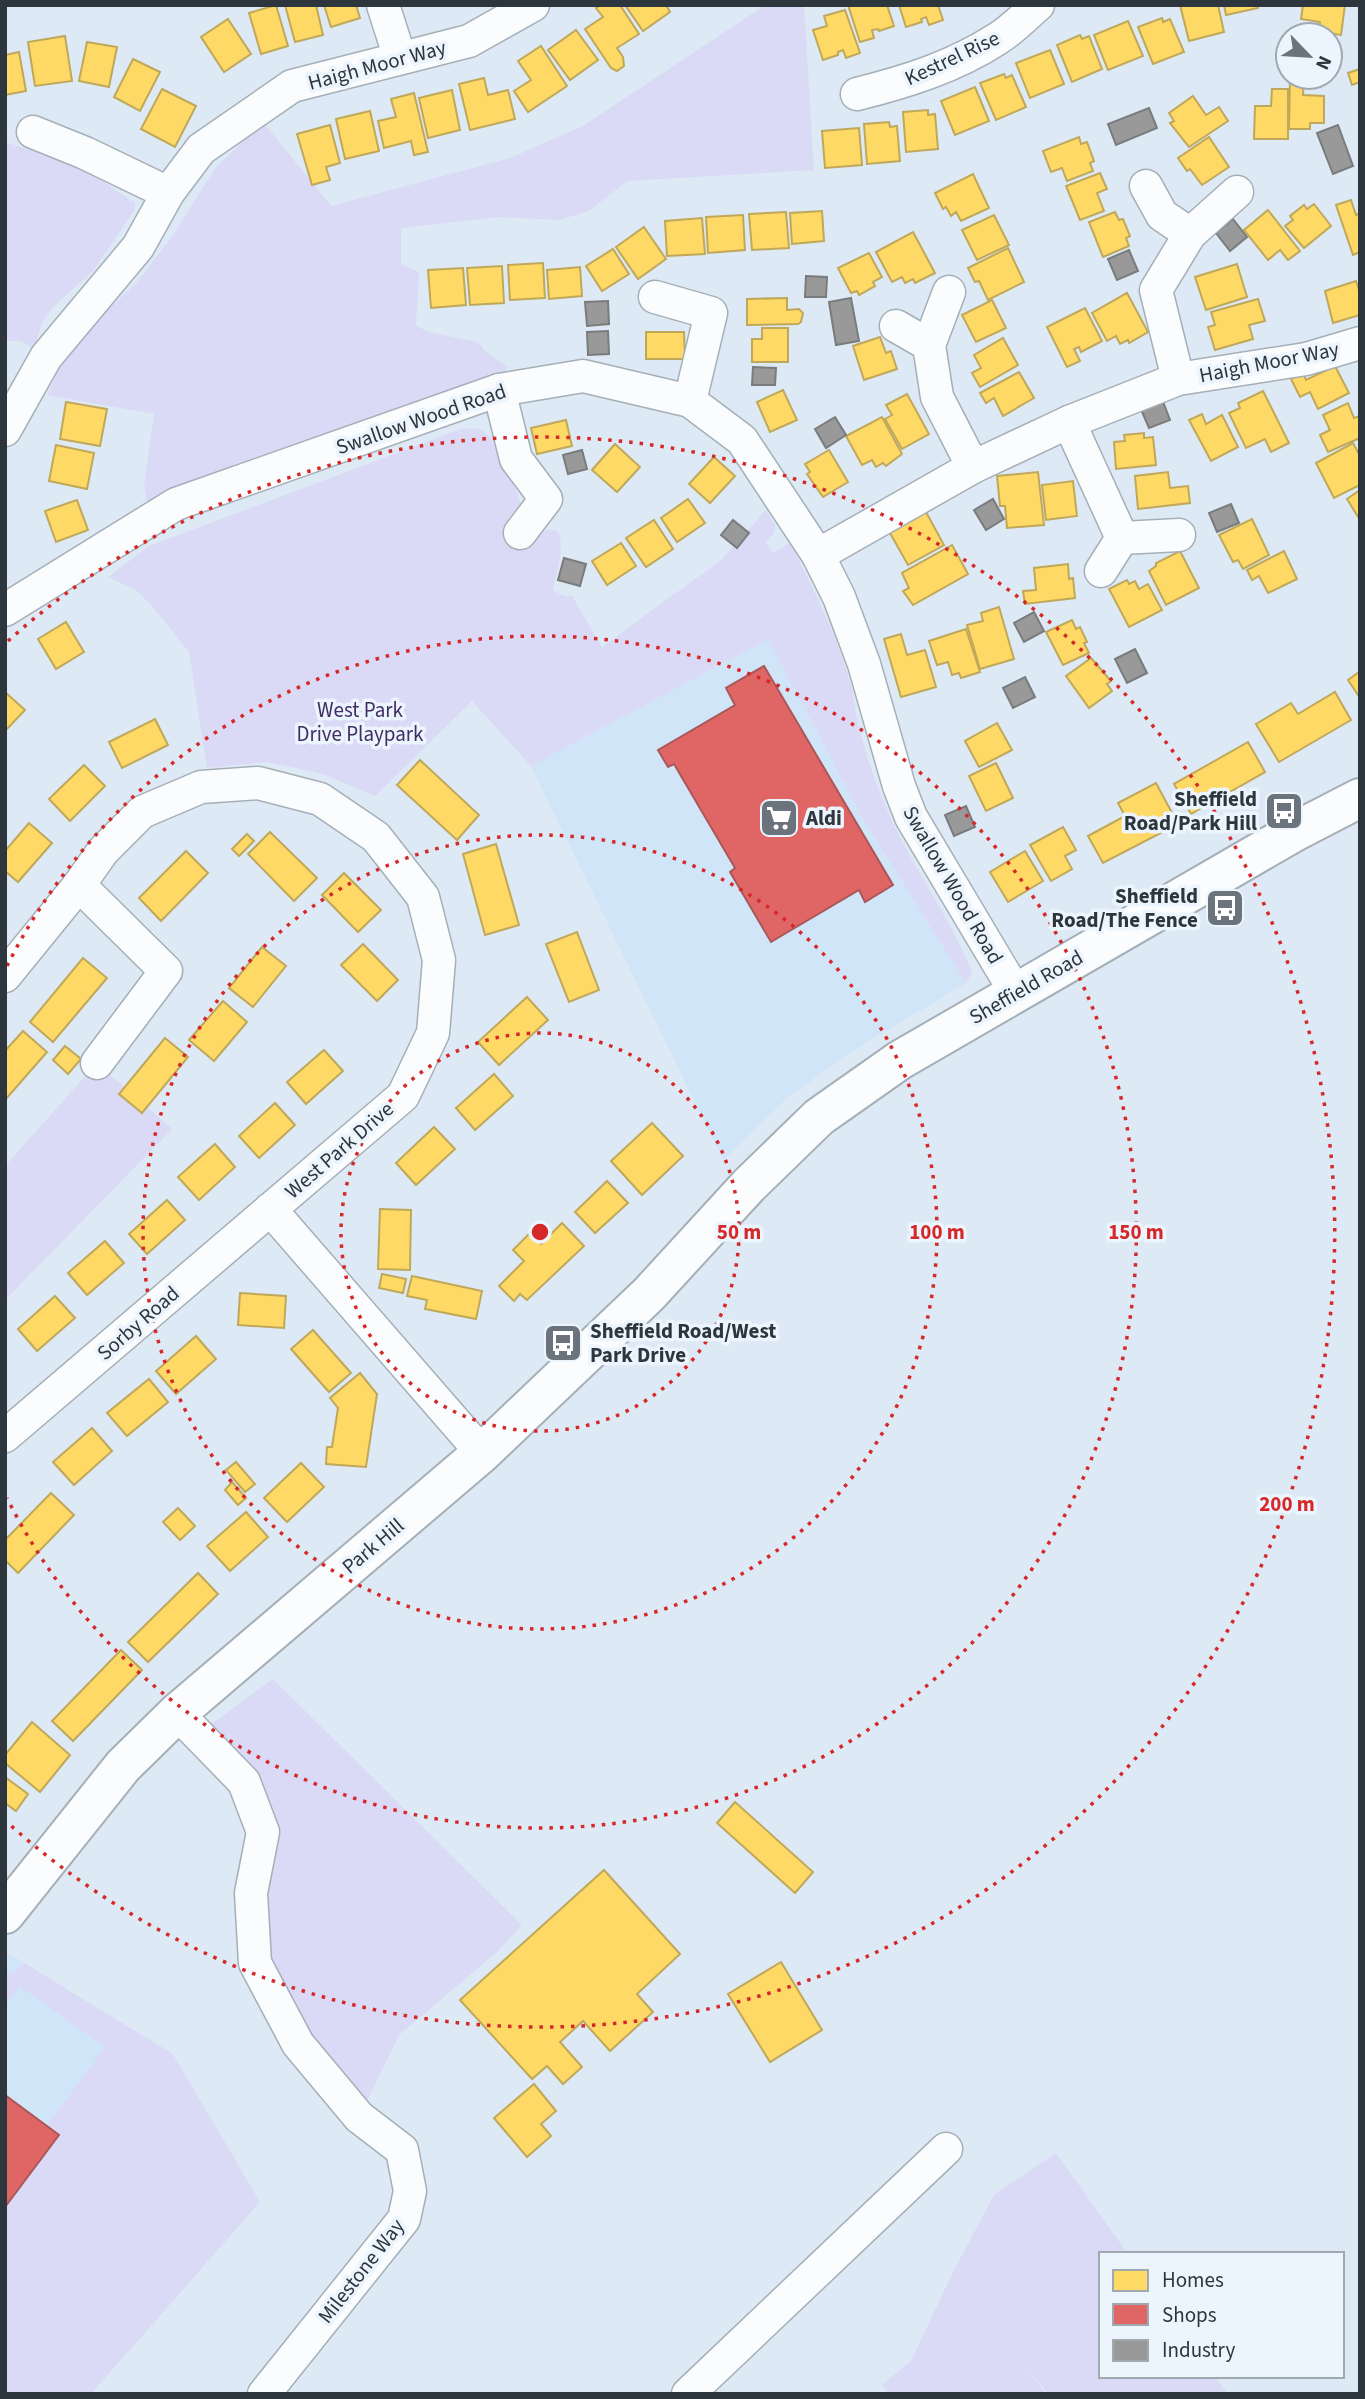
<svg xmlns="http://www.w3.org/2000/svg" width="1365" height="2399" font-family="'Source Sans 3',sans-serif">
<rect width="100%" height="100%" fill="#dde9f4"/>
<g fill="#d0e5f8">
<polygon points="768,639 866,824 966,983 849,1053 787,1098 723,1160 531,766"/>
<polygon points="5,1951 152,2042 5,2221"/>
</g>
<g fill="#dbdaf6">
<polygon points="765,5 804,5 814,170 627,181 589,211 559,220 500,217 401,228 401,264 419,272 416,326 432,333 478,342 485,351 508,367 504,373 235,464 226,471 147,501 144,485 154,414 47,395 59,370 81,335 136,283 172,237 215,168 263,122 331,206 510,158 583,126"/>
<polygon points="5,142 59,159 93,175 135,203 134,211 93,271 54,306 42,322 34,349 21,341 5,341"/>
<path d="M461,429C466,429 473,428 478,429C498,435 514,485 521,504C501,523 492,545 528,549C537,537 542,526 558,531C566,551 556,570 553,590L564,596H572L602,647L721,560L766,510L775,525L774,533L766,542L773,553L790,543C813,588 837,635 851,685C855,698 855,713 859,726C864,752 874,778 884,802C908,862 948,912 972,972L966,983L866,824L768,639L531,766L472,701L375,796L323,774L266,762L207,768L189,652L152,606L137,591L108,577L149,546Z"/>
<polygon points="97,1063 172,1129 5,1300 5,1166"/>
<polygon points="273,1679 522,1925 496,1953 399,2035 359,2117 255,1963 263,1831 199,1733"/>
<polygon points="24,1963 173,2054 260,2202 91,2394 5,2394 5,2207 59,2135 47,2126 105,2047 19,1986 5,2006 5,1973 15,1972"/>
<polygon points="1056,2153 1128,2254 1101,2254 1101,2376 1214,2376 1228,2394 1048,2394 1020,2359 1046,2394 889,2394 882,2385 911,2361 953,2272 994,2195"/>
</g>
<g fill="#ffd966" stroke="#c0a85a" stroke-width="2">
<polygon points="276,5 288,46 261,54 249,13"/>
<polygon points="285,5 316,5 323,35 295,42"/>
<polygon points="324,5 356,5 360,18 331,27"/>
<polygon points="601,5 620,5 639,34 617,48 623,57 624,66 617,71 611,68 585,29 603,17 596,8"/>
<polygon points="625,5 666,5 670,12 643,31"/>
<polygon points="848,5 887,5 894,26 879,31 878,29 872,30 874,38 860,42"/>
<polygon points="899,5 938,5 943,20 929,25 926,17 921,19 922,22 906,27"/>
<polygon points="1180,5 1218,5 1224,32 1189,41"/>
<polygon points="1224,5 1258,5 1258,8 1226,15"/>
<polygon points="1303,5 1345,5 1341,35 1318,32 1320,22 1301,19"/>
<polygon points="845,10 860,53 846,58 843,50 838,52 838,55 823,60 813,30 827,26 824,16"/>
<polygon points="1162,18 1163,22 1170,19 1184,52 1153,64 1138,27"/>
<polygon points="228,19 251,54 224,72 201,37"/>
<polygon points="1128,21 1143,56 1108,70 1094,35"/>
<polygon points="576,30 598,60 570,80 548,50"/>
<polygon points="1080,35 1082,39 1089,36 1102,69 1072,82 1057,45"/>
<polygon points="65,36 72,81 35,86 28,42"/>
<polygon points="87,42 117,47 109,87 79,81"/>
<polygon points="541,46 567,86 528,112 514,91 531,80 518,61"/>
<polygon points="1050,50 1064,84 1030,98 1016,63"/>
<polygon points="19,52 26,91 5,95 5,55"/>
<polygon points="133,59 160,72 140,111 114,97"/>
<polygon points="1360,69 1360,82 1352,85 1348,73"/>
<polygon points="1004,74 1006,78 1012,75 1026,107 996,120 980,83"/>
<polygon points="484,78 488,95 508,90 515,119 470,130 459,84"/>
<polygon points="1290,79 1304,79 1303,95 1324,96 1324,123 1310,123 1310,129 1289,129"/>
<polygon points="975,87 989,121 955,135 941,101"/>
<polygon points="162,89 196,106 175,147 141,129"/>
<polygon points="1272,89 1288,89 1288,139 1254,139 1255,106 1271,106"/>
<polygon points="452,90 460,130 428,138 419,98"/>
<polygon points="414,93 428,152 414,155 411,141 384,148 378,121 396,117 391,99"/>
<polygon points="1193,96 1206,115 1219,107 1228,121 1189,147 1170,123 1174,121 1169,113"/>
<polygon points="928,110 928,115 935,114 938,149 906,152 903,112"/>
<polygon points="370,111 379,151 345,159 336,119"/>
<polygon points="889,122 890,127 897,126 900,161 867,164 864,124"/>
<polygon points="330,125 340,163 326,167 330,180 312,185 297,134"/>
<polygon points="859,128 862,165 825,168 822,131"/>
<polygon points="1079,137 1081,144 1087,142 1094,161 1090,163 1093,171 1067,181 1062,168 1051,172 1043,151"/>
<polygon points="1209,137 1229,167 1202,185 1190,169 1187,171 1178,158"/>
<polygon points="1100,173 1107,189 1097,193 1104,211 1080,220 1066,186"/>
<polygon points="973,174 989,208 961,221 956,212 951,216 946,207 943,209 935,193"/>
<polygon points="1351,200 1356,215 1360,213 1360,252 1353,255 1336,205"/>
<polygon points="1314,204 1331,226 1304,248 1285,226 1293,220 1290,216 1304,205 1307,209"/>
<polygon points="1268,210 1300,251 1288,260 1280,250 1268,260 1244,230"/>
<polygon points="822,211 824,241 792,244 790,213"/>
<polygon points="786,212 789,248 752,250 749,214"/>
<polygon points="1115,212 1119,220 1123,219 1130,236 1126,238 1129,246 1103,257 1089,222"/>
<polygon points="743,215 745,250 708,253 706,217"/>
<polygon points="994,215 1009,245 977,260 962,230"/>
<polygon points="702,218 705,254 667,256 665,221"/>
<polygon points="644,227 666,259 638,279 616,247"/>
<polygon points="913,232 935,273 915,283 913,279 905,283 902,277 892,282 876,252"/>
<polygon points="1008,248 1024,282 988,300 979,281 975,282 968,268"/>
<polygon points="613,249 629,274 602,291 586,266"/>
<polygon points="869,253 882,277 873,282 875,286 859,295 857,291 851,293 838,268"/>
<polygon points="543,263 545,298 510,300 508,265"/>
<polygon points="1237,264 1247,297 1206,310 1195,277"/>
<polygon points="502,266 504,303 470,305 467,268"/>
<polygon points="580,267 582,296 549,299 547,270"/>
<polygon points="463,268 466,305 431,308 428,270"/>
<polygon points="1356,281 1360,293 1360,315 1333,323 1325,291"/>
<polygon points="1127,293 1148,332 1129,343 1128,340 1120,344 1116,336 1107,341 1092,313"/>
<polygon points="787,298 787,310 799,309 803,313 801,322 798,324 747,325 747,299"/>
<polygon points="1258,299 1265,321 1249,325 1253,339 1215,350 1208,327 1215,325 1211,312"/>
<polygon points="992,300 1006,328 976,342 962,315"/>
<polygon points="1085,308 1102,341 1081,352 1079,347 1074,349 1080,361 1067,367 1047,327"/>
<polygon points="762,328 788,328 788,362 752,362 752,339 762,339"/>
<polygon points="646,332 684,332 685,359 646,359"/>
<polygon points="880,337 886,353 891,351 897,369 864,380 853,346"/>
<polygon points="1003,338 1018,365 980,387 972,373 981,368 974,355"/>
<polygon points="1335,366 1349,393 1318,409 1310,392 1300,397 1291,379 1303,373 1306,380"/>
<polygon points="1019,372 1034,398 1003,416 994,398 986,403 980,393"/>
<polygon points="783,390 797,420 770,432 757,402"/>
<polygon points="1263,391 1289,443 1271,452 1265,439 1246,448 1229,413 1240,408 1238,403"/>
<polygon points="907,394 929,434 902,449 885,419 892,415 886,405"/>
<polygon points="66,402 107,409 100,446 60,439"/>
<polygon points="1348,403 1354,418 1360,416 1360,438 1328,452 1320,435 1330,430 1323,415"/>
<polygon points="1202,414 1206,424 1222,415 1238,447 1211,461 1189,420"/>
<polygon points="882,417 902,454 886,466 883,463 876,467 872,460 862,465 846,436"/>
<polygon points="566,420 572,446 537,454 531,428"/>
<polygon points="1144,433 1144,438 1153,437 1156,465 1116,469 1114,442 1125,441 1124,435"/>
<polygon points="1353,443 1360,456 1360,485 1334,498 1316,463"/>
<polygon points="615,444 640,467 617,492 592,470"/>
<polygon points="56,445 94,453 87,489 49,481"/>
<polygon points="829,450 848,482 823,497 807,474 810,472 805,464"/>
<polygon points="714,457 735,476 710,503 689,484"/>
<polygon points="1038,472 1044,525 1007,528 1005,506 1000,506 997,476"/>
<polygon points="1168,472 1170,488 1188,486 1190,503 1138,509 1135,476"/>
<polygon points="1073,481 1077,516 1046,520 1042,485"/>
<polygon points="1360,490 1360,520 1347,499"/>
<polygon points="688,499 705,523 677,542 661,518"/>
<polygon points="77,500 88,530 56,542 45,511"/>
<polygon points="926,512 944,545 908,565 890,533"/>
<polygon points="1252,519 1269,555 1243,569 1238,560 1233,562 1219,535"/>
<polygon points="654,520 673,549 646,567 626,538"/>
<polygon points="621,543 636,566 607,585 592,561"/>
<polygon points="952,545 968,574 913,605 903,591 909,588 902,573"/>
<polygon points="1180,551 1199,588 1166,605 1149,571 1156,566 1156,563"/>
<polygon points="1284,551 1297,579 1268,593 1259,576 1252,580 1247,570"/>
<polygon points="1068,564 1069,579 1073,578 1075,598 1025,604 1023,591 1036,590 1034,568"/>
<polygon points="1127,580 1129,584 1135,581 1139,589 1148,584 1162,610 1129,627 1109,589"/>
<polygon points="999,607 1014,659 980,669 967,625 983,621 981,613"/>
<polygon points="1072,620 1076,629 1080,627 1087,642 1084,643 1089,653 1063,665 1046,632"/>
<polygon points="66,622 84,652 56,669 38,639"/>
<polygon points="966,629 980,672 961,678 959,673 952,675 948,662 937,665 929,641"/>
<polygon points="901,634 907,655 925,650 936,687 901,697 884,639"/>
<polygon points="1091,658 1111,681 1107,684 1112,691 1089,708 1066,676"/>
<polygon points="1359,672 1360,673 1360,698 1348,680"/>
<polygon points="5,692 25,710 5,731"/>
<polygon points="1335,692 1351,720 1279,762 1256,724 1291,703 1298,714"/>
<polygon points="155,719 168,745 122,768 109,742"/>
<polygon points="997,723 1012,750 979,767 965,741"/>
<polygon points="1248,742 1265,772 1191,814 1174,784"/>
<polygon points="420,760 479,815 457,840 397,785"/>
<polygon points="996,763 1013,798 986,811 969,776"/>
<polygon points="84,765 105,786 70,821 49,799"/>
<polygon points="1156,783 1178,824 1103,863 1088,836 1125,816 1118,803"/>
<polygon points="29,823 52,843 18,882 5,871 5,851"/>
<polygon points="1063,827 1076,850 1065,856 1072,869 1051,881 1030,845"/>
<polygon points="270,832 317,878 294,901 248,854"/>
<polygon points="247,834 254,841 239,856 232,849"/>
<polygon points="496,844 519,925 485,935 463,854"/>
<polygon points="186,851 208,873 161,921 139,898"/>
<polygon points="1025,851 1043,881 1008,902 990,872"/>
<polygon points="344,873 381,910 358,932 322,895"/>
<polygon points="577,932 599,990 569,1002 546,944"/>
<polygon points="363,944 398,980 377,1001 341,965"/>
<polygon points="262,947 286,966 253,1007 229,988"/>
<polygon points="83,958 107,978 53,1042 30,1022"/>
<polygon points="527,997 548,1020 499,1065 478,1042"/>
<polygon points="223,1001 247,1022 214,1061 189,1040"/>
<polygon points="23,1031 47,1052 5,1100 5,1051"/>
<polygon points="165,1038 188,1057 142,1113 119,1094"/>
<polygon points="65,1046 81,1059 68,1074 53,1060"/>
<polygon points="324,1050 343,1071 306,1104 287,1082"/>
<polygon points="494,1074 513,1096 475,1130 456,1108"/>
<polygon points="275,1103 295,1125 259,1158 239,1136"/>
<polygon points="652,1123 683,1156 642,1195 611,1161"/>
<polygon points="434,1127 455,1149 416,1185 396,1163"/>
<polygon points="215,1144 235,1167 199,1200 178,1177"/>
<polygon points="607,1181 628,1203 595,1233 575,1212"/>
<polygon points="167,1200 185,1220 147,1254 129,1234"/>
<polygon points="380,1209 411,1210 410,1270 378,1269"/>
<polygon points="562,1223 584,1246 527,1300 520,1294 514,1301 499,1286 524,1261 513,1250 530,1233 541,1244"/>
<polygon points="105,1241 124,1263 87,1295 68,1273"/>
<polygon points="382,1274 406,1279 403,1293 379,1288"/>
<polygon points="412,1276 482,1291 476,1319 425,1309 427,1300 407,1296"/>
<polygon points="240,1293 286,1296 284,1328 238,1325"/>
<polygon points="55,1296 75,1318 37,1351 18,1329"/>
<polygon points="313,1330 351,1373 329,1392 291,1349"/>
<polygon points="196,1336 216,1359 176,1394 156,1371"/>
<polygon points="360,1373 377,1394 366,1467 326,1464 327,1447 332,1447 338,1408 330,1398"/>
<polygon points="149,1379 168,1402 127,1436 107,1413"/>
<polygon points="92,1428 112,1451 74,1485 53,1462"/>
<polygon points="236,1462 255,1484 245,1492 226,1470"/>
<polygon points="301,1463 324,1487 287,1522 264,1498"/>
<polygon points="232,1482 246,1498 238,1505 225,1490"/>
<polygon points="51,1493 74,1515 18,1573 5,1560 5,1540"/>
<polygon points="178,1508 195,1526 180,1540 163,1522"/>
<polygon points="246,1512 268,1537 230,1571 207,1546"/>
<polygon points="198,1573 218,1594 148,1662 128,1642"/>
<polygon points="121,1650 142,1670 73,1741 52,1721"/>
<polygon points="32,1722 70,1755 40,1792 5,1763 5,1755"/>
<polygon points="5,1777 28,1794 16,1811 5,1803"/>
<polygon points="735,1802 813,1872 795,1893 717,1823"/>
<polygon points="604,1870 680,1954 637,1994 653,2012 610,2051 583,2021 560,2042 582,2067 563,2084 547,2066 532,2079 460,2000"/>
<polygon points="781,1962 822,2030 770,2062 728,1994"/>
<polygon points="534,2084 556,2111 541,2124 551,2136 527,2157 494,2118"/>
</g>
<g fill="#e06666" stroke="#aa575a" stroke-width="2">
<polygon points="764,666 893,885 865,902 859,890 771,942 730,872 735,868 674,764 668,767 658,750 735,705 726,688"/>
<polygon points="5,2095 59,2135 5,2207"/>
</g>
<g fill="#999" stroke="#797b7d" stroke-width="2">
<polygon points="1149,108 1157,128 1116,145 1108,124"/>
<polygon points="1338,125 1353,166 1333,174 1317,133"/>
<polygon points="1233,219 1247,237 1230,251 1216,233"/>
<polygon points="1129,250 1138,271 1117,280 1108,259"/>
<polygon points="806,276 827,277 826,297 805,297"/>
<polygon points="851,298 859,341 836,345 829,302"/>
<polygon points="608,301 609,324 587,326 585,302"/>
<polygon points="608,331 609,354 588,355 587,332"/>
<polygon points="753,367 776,368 775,385 752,385"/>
<polygon points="1162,399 1170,420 1149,428 1140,407"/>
<polygon points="835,417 846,435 826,448 815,429"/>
<polygon points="582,450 587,469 568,474 563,455"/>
<polygon points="993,499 1004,519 986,530 974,510"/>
<polygon points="1231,504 1239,523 1217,532 1209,513"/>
<polygon points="733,520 749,533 737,548 721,535"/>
<polygon points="564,558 586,564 580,586 558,580"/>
<polygon points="1034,612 1044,631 1024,642 1014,623"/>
<polygon points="1135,649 1147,673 1127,683 1115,659"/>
<polygon points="1025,677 1035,697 1013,708 1003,688"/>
<polygon points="966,806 975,827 954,836 945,815"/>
</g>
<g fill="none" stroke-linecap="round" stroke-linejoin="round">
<defs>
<g id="street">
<polyline points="383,5 400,58"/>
<path d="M857,94C905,82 954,67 997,39C1012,30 1025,16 1038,5"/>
<polyline points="33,132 85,153 168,193"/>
<polyline points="1146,186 1162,215 1190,234"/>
<polyline points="949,292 929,345 937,397 973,467"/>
<polyline points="655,297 711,313 690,401"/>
<polyline points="896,326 929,345"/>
<polyline points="1178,379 1156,290 1190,234 1237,192"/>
<polyline points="499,390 516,459 546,499 520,533"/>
<polyline points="1069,422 1122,538 1179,535"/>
<polyline points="5,430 46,357 138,247 168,193 201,149 292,86 469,41 533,5"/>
<polyline points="818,555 973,467 1069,422 1178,379 1306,359 1360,343"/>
<polyline points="1101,571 1122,538"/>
<polyline points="5,610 176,504 499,390 583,376 690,401 742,440 818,555 839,597 864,664 899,786 911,817 1016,993"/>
<polyline points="79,885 166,971 97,1063"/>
<polyline points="5,976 79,885 103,851 142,812 201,787 258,783 320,799 376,837 423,897 439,960 433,1033 403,1096 5,1436"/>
<polyline points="270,1209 482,1453"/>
<polyline points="177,1713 244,1782 263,1832 251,1893 255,1963 298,2044 359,2117 402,2150 410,2191 404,2219 264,2394"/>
<polyline points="688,2394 946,2149"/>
</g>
<polyline id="secondary" points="5,1914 123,1766 177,1713 482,1453 649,1294 749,1185 819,1117 900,1060 1296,831 1360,798"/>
</defs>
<use href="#street" stroke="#a5afb8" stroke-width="35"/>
<use href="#secondary" stroke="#a5afb8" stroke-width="42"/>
<use href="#street" stroke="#fafcfd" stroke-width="32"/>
<use href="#secondary" stroke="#fafcfd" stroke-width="38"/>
</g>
<g fill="none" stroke="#d62828" stroke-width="3.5" stroke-dasharray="3.5 7">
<circle cx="540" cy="1232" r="199"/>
<circle cx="540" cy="1232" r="397"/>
<path d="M7 966A596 596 0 1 1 7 1498"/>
<path d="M8 641A795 795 0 1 1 8 1823"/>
</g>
<defs>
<symbol id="bus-square" viewBox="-11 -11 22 22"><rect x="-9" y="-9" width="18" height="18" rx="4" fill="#6b747d" stroke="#ecf5fd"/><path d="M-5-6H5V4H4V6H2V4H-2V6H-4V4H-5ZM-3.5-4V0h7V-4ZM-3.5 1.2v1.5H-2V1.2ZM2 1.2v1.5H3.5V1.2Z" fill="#fff"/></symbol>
<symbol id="supermarket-square" viewBox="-11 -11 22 22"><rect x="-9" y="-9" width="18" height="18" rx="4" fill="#6b747d" stroke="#ecf5fd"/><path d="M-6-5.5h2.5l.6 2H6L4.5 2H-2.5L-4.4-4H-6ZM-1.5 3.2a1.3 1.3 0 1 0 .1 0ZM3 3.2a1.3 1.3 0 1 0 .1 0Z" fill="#fff"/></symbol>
</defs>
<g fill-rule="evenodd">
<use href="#bus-square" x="1262" y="789" width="44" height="44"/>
<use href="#supermarket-square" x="757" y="796" width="44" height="44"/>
<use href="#bus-square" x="1203" y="886" width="44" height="44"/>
<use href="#bus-square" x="541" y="1321" width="44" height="44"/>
</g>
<g text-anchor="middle" stroke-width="7" stroke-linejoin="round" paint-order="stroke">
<g font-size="21" fill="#2d353d" stroke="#ecf5fd">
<text transform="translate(952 58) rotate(-25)" y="7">Kestrel Rise</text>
<text transform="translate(377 65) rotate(-15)" y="7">Haigh Moor Way</text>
<text transform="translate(1269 362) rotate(-11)" y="7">Haigh Moor Way</text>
<text transform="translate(421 419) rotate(-19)" y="7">Swallow Wood Road</text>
<text transform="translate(953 885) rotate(60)" y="7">Swallow Wood Road</text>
<text transform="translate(1026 987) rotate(-30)" y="7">Sheffield Road</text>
<text transform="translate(339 1150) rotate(-41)" y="7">West Park Drive</text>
<text transform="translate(138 1323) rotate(-41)" y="7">Sorby Road</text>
<text transform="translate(373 1546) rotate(-40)" y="7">Park Hill</text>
<text transform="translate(361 2271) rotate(-52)" y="7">Milestone Way</text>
</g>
<g font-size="21" fill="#412e63" stroke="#ecf5fd">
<text x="360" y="717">West Park<tspan x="360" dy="24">Drive Playpark</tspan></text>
</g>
<g font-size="21" font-weight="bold" fill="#2d353d" stroke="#ecf5fd" text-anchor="end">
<text x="1257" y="806">Sheffield<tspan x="1257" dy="24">Road/Park Hill</tspan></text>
<text x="806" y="825" text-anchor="start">Aldi</text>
<text x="1198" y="903">Sheffield<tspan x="1198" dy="24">Road/The Fence</tspan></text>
<text x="590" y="1338" text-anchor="start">Sheffield Road/West<tspan x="590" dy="24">Park Drive</tspan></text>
</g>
</g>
<circle cx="540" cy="1232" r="10" fill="#d62828" stroke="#ecf5fd" stroke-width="3.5"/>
<g font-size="21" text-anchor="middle" font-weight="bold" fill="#d62828" stroke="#ecf5fd" stroke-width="7" stroke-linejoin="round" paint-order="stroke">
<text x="739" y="1239">50 m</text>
<text x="937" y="1239">100 m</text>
<text x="1136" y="1239">150 m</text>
<text x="1287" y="1511">200 m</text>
</g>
<rect width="1365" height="2399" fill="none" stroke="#2d353d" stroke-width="14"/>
<rect x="1099" y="2252" width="245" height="126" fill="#ecf5fd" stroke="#a0a8b0" stroke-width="2"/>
<rect x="1113" y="2270" width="35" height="21" fill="#ffd966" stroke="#a0a8b0" stroke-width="2"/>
<text x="1162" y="2287" font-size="21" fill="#2d353d">Homes</text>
<rect x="1113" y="2304" width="35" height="21" fill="#e06666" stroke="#a0a8b0" stroke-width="2"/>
<text x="1162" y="2322" font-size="21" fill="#2d353d">Shops</text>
<rect x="1113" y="2340" width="35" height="21" fill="#999999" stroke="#a0a8b0" stroke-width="2"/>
<text x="1162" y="2357" font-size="21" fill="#2d353d">Industry</text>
<g transform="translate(1309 56) rotate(115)"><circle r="33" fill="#ecf5fd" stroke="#a0a8b0" stroke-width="2"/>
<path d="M0-5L12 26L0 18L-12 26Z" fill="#6b747d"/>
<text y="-10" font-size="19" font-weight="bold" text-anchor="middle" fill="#2d353d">N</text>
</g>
</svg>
